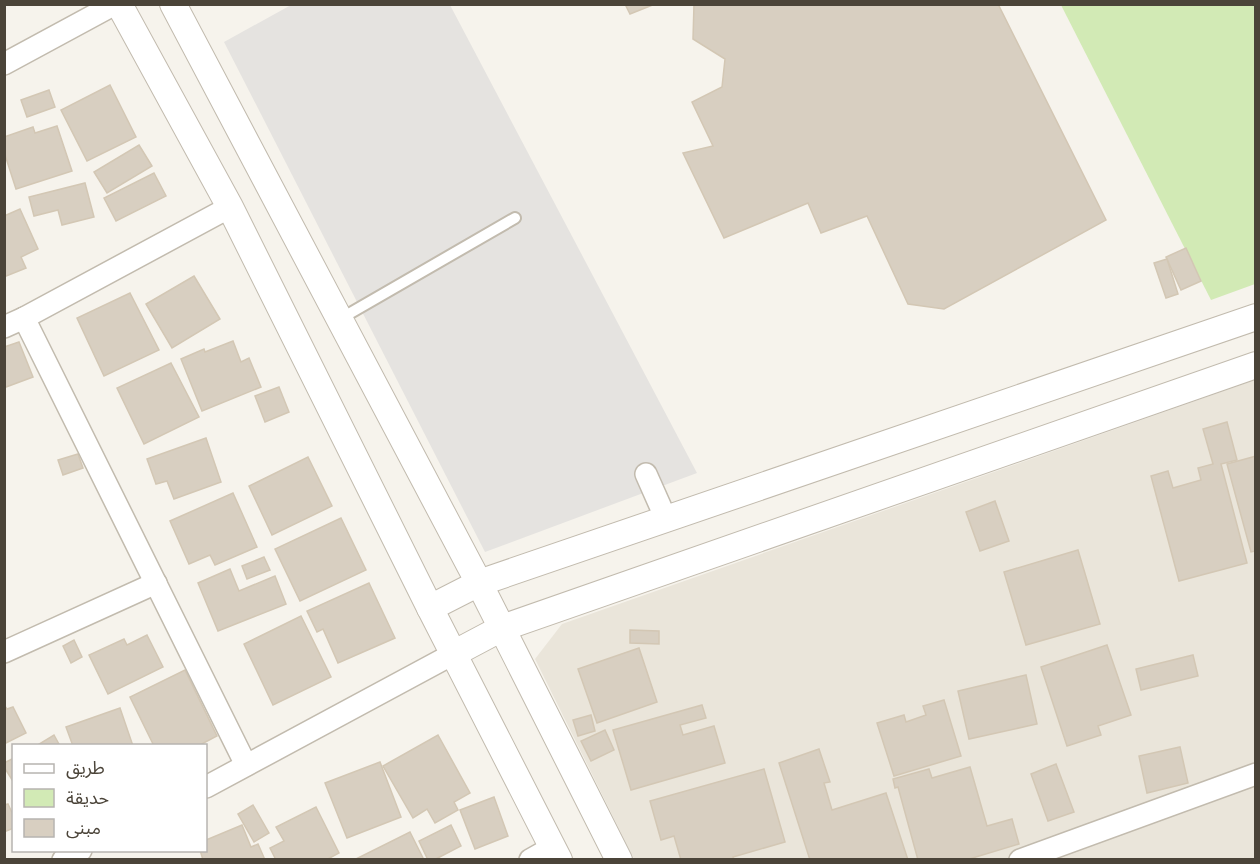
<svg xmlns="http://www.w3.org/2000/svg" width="1260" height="864" font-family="'Fira Sans Condensed','Noto Sans Arabic',sans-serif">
<rect width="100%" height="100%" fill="#f6f3ec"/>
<polygon fill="#eae5da" points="1255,380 1255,859 634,859 535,659 562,624"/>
<polygon fill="#d2eab5" points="1061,5 1255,5 1255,284 1211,300"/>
<polygon fill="#e5e3e0" points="291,5 450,5 697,473 485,552 224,42"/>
<g fill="#d8cfc1" stroke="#d3c7b4" stroke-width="1.5">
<polygon points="625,4 655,4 630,14"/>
<polygon points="694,4 998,4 1106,220 944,309 908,304 867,216 821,233 808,203 724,238 683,153 713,146 692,102 722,87 725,59 693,39"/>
<polygon points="110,85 136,137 87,161 61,110"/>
<polygon points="49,90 55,107 27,117 21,100"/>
<polygon points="57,126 72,171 16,189 4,152 4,137 33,127 35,133"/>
<polygon points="139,145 152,166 107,193 94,172"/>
<polygon points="154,173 166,196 116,221 104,198"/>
<polygon points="85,183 94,217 62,225 58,210 34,216 29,197"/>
<polygon points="20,209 38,249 21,257 26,268 4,277 4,216"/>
<polygon points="1186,248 1201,281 1181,290 1166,257"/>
<polygon points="1167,259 1178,294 1166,298 1154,263"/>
<polygon points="194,276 220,319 172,348 146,304"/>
<polygon points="130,293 159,350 104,376 77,318"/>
<polygon points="233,341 241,362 249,358 261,387 202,411 181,359 204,349 205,352"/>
<polygon points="19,342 33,377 6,387 4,384 4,347"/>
<polygon points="171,363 199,417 144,444 117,388"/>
<polygon points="279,387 289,412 265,422 255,396"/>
<polygon points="1227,422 1237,460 1221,464 1247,563 1179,581 1151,476 1168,471 1173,488 1201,480 1198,468 1213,464 1203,429"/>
<polygon points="206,438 221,482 174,499 167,481 156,484 147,459"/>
<polygon points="78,454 83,468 63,475 58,460"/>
<polygon points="1256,456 1256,551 1251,552 1227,464"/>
<polygon points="308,457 332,506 272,535 249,486"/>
<polygon points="233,493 257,547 215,565 210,555 189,564 170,521"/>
<polygon points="995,501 1009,541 980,551 966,512"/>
<polygon points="341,518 366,570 300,601 275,549"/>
<polygon points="1078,550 1100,624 1026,645 1004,572"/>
<polygon points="264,557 270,570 247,579 242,566"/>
<polygon points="230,569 239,591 275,576 286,604 218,631 198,583"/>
<polygon points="369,583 395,638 338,663 323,629 317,632 307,611"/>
<polygon points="301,616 331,677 273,705 244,644"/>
<polygon points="630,630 659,631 659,644 630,643"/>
<polygon points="147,635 163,667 108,694 89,655 124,639 127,645"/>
<polygon points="74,640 82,657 71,663 63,646"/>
<polygon points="1107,645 1131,715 1098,726 1101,735 1067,746 1041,667"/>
<polygon points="639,648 657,702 597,723 578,669"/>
<polygon points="1193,655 1198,676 1141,690 1136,669"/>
<polygon points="185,670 217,736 198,746 154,746 130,697"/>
<polygon points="1026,675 1037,724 969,739 958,691"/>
<polygon points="944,700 961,756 894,776 877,723 904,715 906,722 926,715 923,706"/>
<polygon points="4,705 7,709 13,707 26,733 4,744"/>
<polygon points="702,705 706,718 680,725 683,735 714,726 725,763 631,790 613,730"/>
<polygon points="120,708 133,746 73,746 66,727"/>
<polygon points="591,715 595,731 578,736 573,720"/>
<polygon points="605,730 614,750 591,761 581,741"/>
<polygon points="54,735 60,746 36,746"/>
<polygon points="438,735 470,793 454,802 458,810 435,823 427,809 413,818 383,766"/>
<polygon points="1180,747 1188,783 1147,793 1139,756"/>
<polygon points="819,749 830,782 824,783 832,810 886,793 908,860 810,860 779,763"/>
<polygon points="14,758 14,783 4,767 4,763"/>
<polygon points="380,762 401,817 347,838 325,783"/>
<polygon points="1056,764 1074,812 1048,821 1031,774"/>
<polygon points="970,767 987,826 1012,819 1019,844 966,860 918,860 898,787 895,788 893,779 929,769 932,778"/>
<polygon points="764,769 785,842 733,857 734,860 681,860 674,836 661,840 650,801"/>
<polygon points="494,797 508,836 475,849 460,810"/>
<polygon points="8,804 14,817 14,828 4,832 4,805"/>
<polygon points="253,805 269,833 254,842 238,814"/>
<polygon points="316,807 339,853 326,860 276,860 270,848 284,841 276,827"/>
<polygon points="242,825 251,847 258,844 265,860 203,860 200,850 206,850 206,840"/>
<polygon points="451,825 461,846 434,860 428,860 419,841"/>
<polygon points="410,832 424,860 354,860"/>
</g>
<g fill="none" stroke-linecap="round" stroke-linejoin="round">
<defs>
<polyline id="service" points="340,319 515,218"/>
<g id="minor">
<polyline points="4,64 115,4"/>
<polyline points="24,318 246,765"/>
<polyline points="4,327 24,318 230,207"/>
<polyline points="646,474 666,519"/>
<polyline points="4,652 156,583"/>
<polyline points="206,787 453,654"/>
<polyline points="63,860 81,850"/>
<polyline points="530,860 553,847"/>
<polyline points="1020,860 1256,774"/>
</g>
<g id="tertiary">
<polyline points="119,4 230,207 430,608 559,860"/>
<polyline points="173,4 479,583 619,860"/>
<polyline points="430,608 479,583 1256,317"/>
<polyline points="453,654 502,628 1256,365"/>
</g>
</defs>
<use href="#service" stroke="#c2bbae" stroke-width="14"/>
<use href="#minor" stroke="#c2bbae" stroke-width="24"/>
<use href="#tertiary" stroke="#c2bbae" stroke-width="28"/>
<use href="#service" stroke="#fff" stroke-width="10"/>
<use href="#minor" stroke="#fff" stroke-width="21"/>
<use href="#tertiary" stroke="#fff" stroke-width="26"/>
</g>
<rect width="1260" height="864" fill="none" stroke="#4b4439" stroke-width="12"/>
<rect x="12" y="744" width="195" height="108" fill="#ffffff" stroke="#b7b4b0" stroke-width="1.5"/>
<rect x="24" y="764" width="30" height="9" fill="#ffffff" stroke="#b7b4b0" stroke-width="1.5"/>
<text x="66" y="774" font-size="18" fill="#4b4439">طريق</text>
<rect x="24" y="789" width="30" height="18" fill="#d2eab5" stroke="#b7b4b0" stroke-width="1.5"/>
<text x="66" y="804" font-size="18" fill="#4b4439">حديقة</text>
<rect x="24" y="819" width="30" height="18" fill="#d8cfc1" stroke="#b7b4b0" stroke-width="1.5"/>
<text x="66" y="834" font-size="18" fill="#4b4439">مبنى</text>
</svg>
